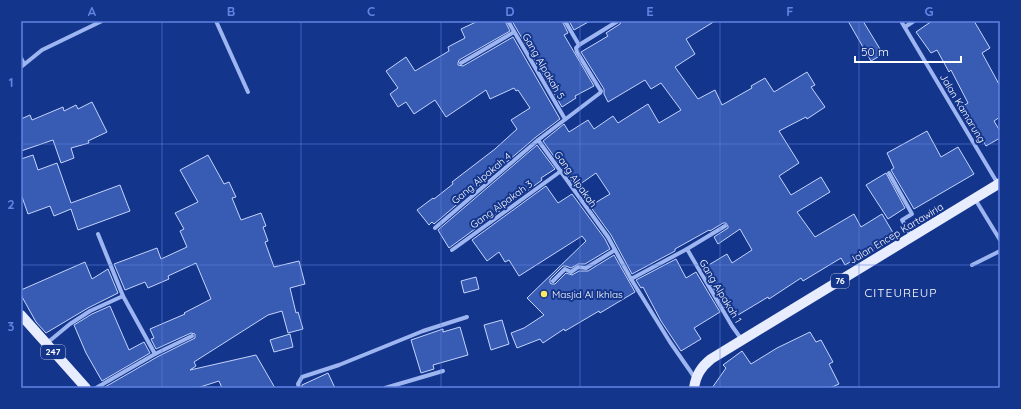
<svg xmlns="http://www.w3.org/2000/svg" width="1021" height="409" font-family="Quicksand,sans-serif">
<rect width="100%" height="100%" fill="#14358c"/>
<g fill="#385bb3" stroke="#c4d4fc">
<polygon points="478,21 505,21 510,31 459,60 458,63 458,65 463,66 513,37 560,119 536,137 434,224 432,222 429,225 417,210 433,198 434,199 453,184 452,182 495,149 517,129 511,120 530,108 518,90 516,91 514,88 490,99 486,90 446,117 435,100 414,114 406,102 398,107 390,94 398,88 386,71 406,57 415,71 449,51 448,47 465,38 461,29"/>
<polygon points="512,21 562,21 568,33 564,35 594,86 575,96 576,98 562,107"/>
<polygon points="569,21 590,21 574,30"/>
<polygon points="621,21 715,21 686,39 695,54 675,67 698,99 715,90 722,105 752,88 751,86 765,78 774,92 807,72 815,85 811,87 825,107 807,119 806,117 779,131 799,163 779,176 791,195 821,177 830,192 797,212 815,237 854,214 861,227 882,214 895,236 845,265 841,258 803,281 801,278 769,299 768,297 733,318 727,307 725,308 702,269 727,254 732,263 752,250 740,229 718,244 714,237 728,228 728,226 726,223 723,223 710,231 709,230 675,249 675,251 632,274 611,235 590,206 610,194 596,173 576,187 543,141 564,124 569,132 588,120 594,129 613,116 618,123 648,104 659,123 681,110 661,83 651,89 645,80 608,102 604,94 604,89 581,52 608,36 606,33 620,24"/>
<polygon points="848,21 863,21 883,54 871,61"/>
<polygon points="932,21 974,21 990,48 982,53 1000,86 1000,117 994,121 1000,131 1000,138 986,146 963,106 968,103 951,70 949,72 937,50 931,53 916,32"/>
<polygon points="92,102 107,132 88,141 89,143 71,148 74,158 61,163 53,140 21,151 21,119 30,115 32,120 63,107 64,111 76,105 78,109"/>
<polygon points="927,131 941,157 958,147 974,174 914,209 891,170 894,168 887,153"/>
<polygon points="537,145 555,169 541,178 542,180 449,248 438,230"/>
<polygon points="33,155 38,170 57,163 71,203 120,185 130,211 78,230 71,209 54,216 50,206 28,214 21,194 21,159"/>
<polygon points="208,155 224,184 229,182 236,197 232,198 241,220 261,213 266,226 263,227 268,241 265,242 274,267 299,261 305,284 290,288 296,313 298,312 303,329 288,333 282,311 268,315 194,362 196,366 190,370 256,355 275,388 222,388 219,381 197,388 106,388 105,387 157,357 195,338 195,334 191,333 156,349 151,339 154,338 150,329 185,314 184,313 211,299 196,263 168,276 169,279 148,288 145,282 125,290 114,264 157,248 161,259 187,247 180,231 184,229 175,213 198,202 180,170"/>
<polygon points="886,173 905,208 888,219 866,185"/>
<polygon points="546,186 558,203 572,194 605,239 610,249 585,264 578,264 571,268 566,266 563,266 550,279 550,283 552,284 555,284 566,273 572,275 579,271 588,271 614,255 635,292 600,313 599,311 565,331 564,329 543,343 540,339 517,348 511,333 524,328 544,315 527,298 586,241 582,236 519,276 509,260 505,262 499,252 487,261 472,240"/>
<polygon points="676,259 686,278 696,272 720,312 694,328 701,339 681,351 661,321 643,287 641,288 636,280"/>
<polygon points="85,262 92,279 108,269 118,293 88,308 46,333 36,322 21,295 21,290"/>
<polygon points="476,277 479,289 464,293 461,281"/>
<polygon points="110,306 129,350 144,342 150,353 102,381 86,353 74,325 92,314"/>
<polygon points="502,320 509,344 491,350 484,325"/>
<polygon points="460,327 468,355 433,365 434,369 421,373 411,340 443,329 443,332"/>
<polygon points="810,332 816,342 821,340 833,362 829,364 839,384 830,388 712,388 726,368 723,365 742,351 751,364 777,348"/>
<polygon points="290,334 293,347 274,352 270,340"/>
<polygon points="328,373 335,388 302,388 302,385"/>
</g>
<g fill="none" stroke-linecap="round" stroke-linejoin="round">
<g stroke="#9db5f0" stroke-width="4">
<polyline points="216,21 248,92"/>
<polyline points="508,21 565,119"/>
<polyline points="565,21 579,45"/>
<polyline points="901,21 998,184"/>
<polyline points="905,27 914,21"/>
<polyline points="21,58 24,64"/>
<polyline points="461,63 514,32"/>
<polyline points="21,67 42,50 102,21"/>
<polyline points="538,140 608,237 631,279 670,342 695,378"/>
<polyline points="889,173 912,214 902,220 912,237"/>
<polyline points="975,199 1000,240"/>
<polyline points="435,228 538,140 600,93 601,91 599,88 577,52 576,48 579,45 618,21"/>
<polyline points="98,234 123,296 155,354"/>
<polyline points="687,249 732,326 742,340"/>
<polyline points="452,250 561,171"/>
<polyline points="972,265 1000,251"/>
<polyline points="631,279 687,249 725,226"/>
<polyline points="553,281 565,269 571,272 578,267 586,268 615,250"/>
<polyline points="47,343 70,324 90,311 123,296"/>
<polyline points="96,388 155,354 192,336"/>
<polyline points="299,388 298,384 302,377 339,365 423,331 467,317"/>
<polyline points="385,388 443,371"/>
</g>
<g stroke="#e7ecff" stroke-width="10">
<polyline points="21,315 86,388"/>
<path d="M694,388C696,375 701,367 711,359L1000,183"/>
</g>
</g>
<path fill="none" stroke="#6183e4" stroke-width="1" stroke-opacity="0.55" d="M162,21V388M301,21V388M441,21V388M580,21V388M720,21V388M859,21V388M21,144H1000M21,265H1000"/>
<circle fill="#ffeb5d" stroke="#14358c" stroke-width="1.5" cx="544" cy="294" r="4"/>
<g text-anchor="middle" stroke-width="4" stroke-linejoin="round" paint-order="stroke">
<g fill="#14358c" stroke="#b8c2dc" stroke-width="1">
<rect x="831" y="274" width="18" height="14" rx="3"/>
<rect x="41" y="345" width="24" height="14" rx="3"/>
</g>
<g font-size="9" font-weight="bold" fill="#fff">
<text x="840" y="284">76</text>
<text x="53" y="355">247</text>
</g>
<g font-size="10" fill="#fff" stroke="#14358c">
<text transform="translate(544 66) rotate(60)" y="4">Gang Alpakah 5</text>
<text transform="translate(963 108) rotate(59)" y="4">Jalan Kamarung</text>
<text transform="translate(481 178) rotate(-40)" y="4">Gang Alpakah 4</text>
<text transform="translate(576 179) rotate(55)" y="4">Gang Alpakah</text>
<text transform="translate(501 204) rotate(-36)" y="4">Gang Alpakah 3</text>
<text transform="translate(896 233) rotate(-31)" y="4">Jalan Encep Kartawiria</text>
<text transform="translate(721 291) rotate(59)" y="4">Gang Alpakah 1</text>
</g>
<g font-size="10" fill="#fff" stroke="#14358c" text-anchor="start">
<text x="552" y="298">Masjid Al Ikhlas</text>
</g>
<g font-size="12" letter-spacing="1" fill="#fff" stroke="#14358c">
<text x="901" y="297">CITEUREUP</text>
</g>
</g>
<rect width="1021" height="409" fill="none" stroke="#14358c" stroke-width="44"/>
<path d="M855 56v6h106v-6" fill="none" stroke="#ffffff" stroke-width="2"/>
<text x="861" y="56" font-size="12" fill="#ffffff" stroke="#14358c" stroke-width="3" paint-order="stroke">50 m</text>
<rect x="22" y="22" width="977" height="365" fill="none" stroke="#6183e4" stroke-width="1.5"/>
<g font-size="13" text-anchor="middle" font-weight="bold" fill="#6183e4">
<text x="92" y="16">A</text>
<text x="231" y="16">B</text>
<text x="371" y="16">C</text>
<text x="510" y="16">D</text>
<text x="650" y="16">E</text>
<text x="790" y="16">F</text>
<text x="929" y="16">G</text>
<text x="11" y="87">1</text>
<text x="11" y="209">2</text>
<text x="11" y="331">3</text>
</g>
</svg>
